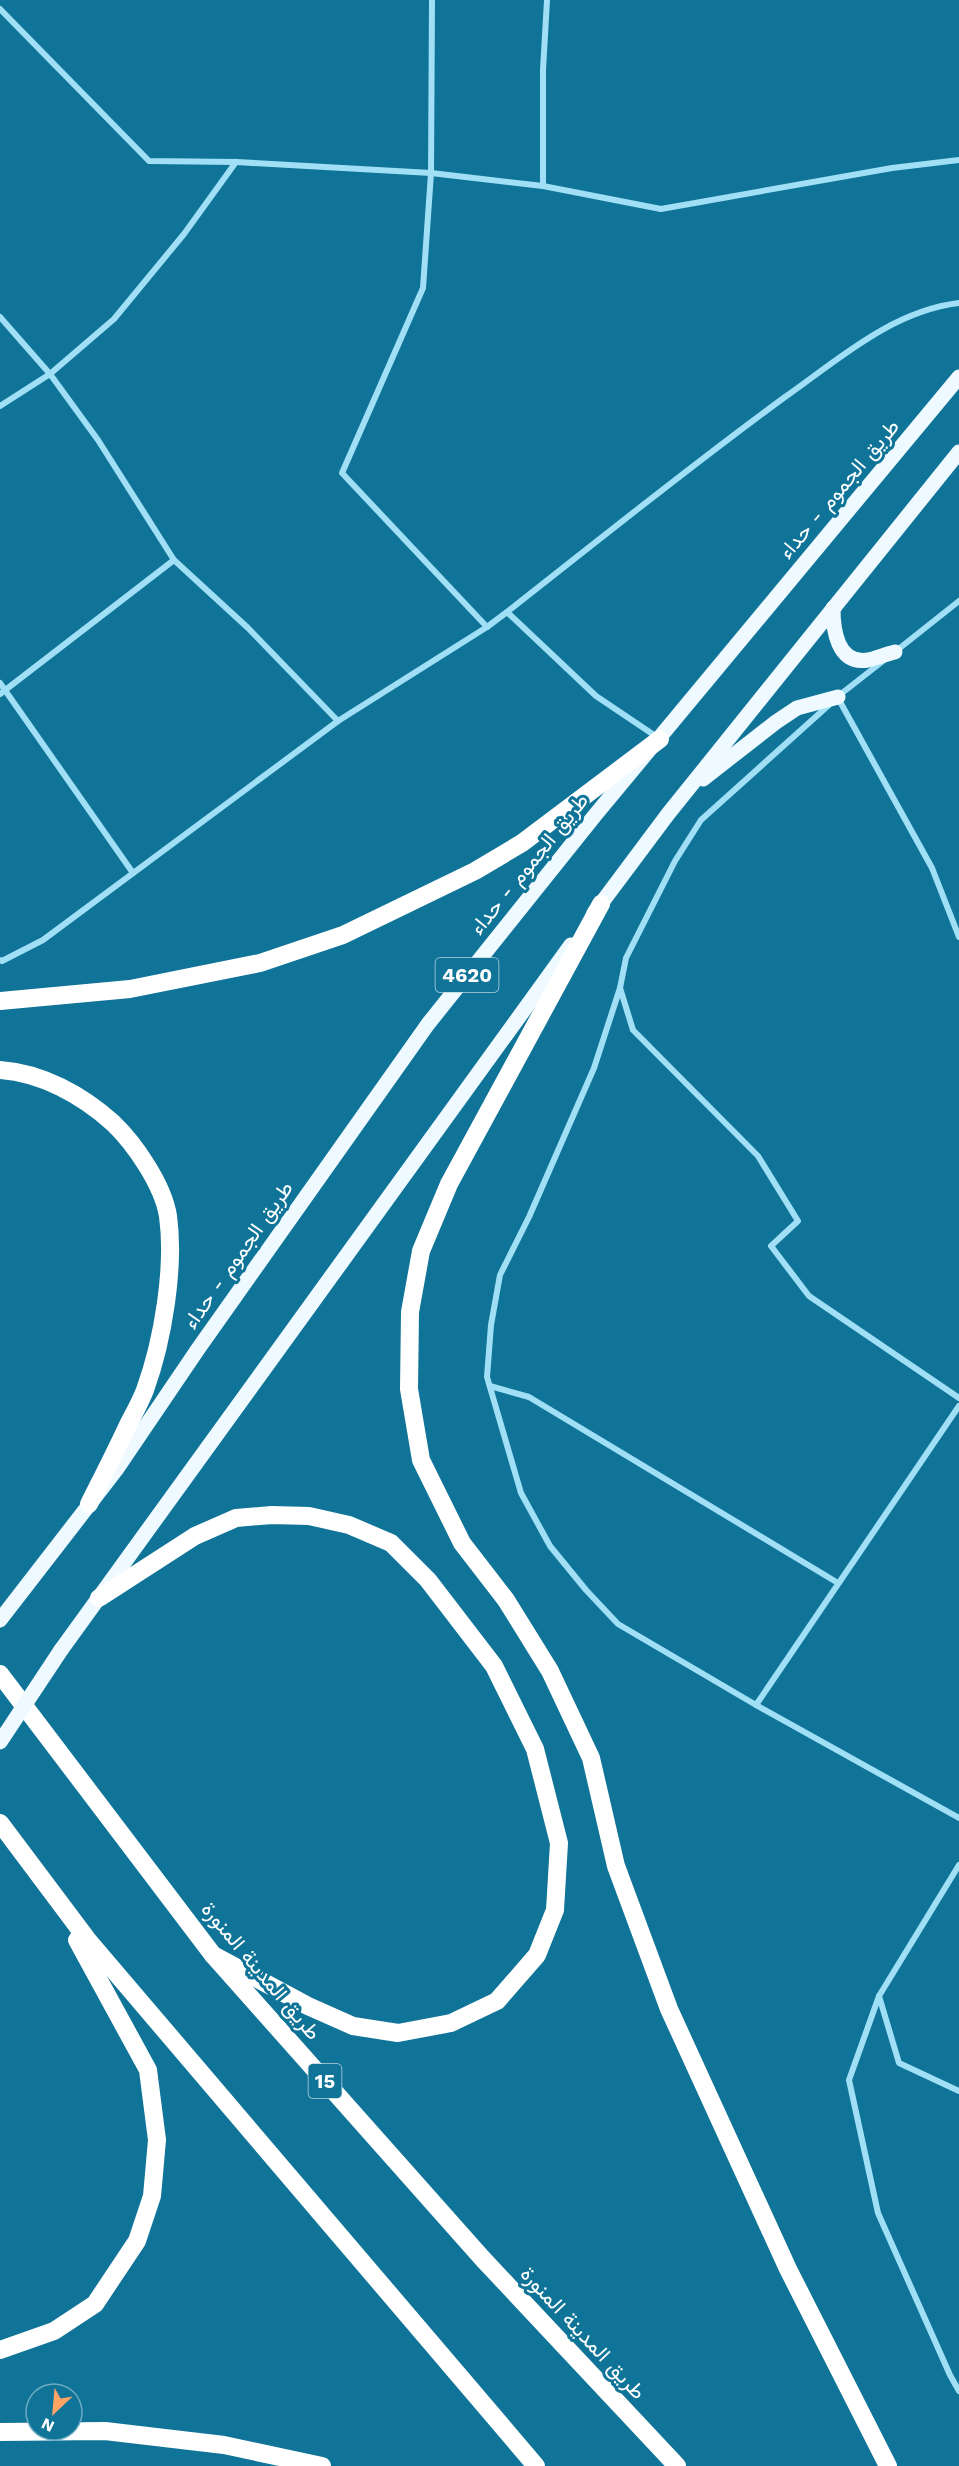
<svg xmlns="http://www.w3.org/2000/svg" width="959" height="2466" font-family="'Work Sans',Vazirmatn,sans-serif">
<rect width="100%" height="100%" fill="#0f7498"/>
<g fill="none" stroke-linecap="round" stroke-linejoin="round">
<g stroke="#a0dff5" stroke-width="6">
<polyline points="432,0 431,173 423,288 342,473 487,627"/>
<polyline points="0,9 149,161 236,162 431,173 543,186 661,209 892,168 959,160"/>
<polyline points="543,186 543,70 547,0"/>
<polyline points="0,317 50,374 98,440 174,560 248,628 338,721"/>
<polyline points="0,406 50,374 114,319 184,234 236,162"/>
<path d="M507,612C599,540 690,466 785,397C839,359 892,311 959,303"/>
<polyline points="896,651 959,601"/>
<polyline points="0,683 133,873"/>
<polyline points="0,694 174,560"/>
<polyline points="837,697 883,661"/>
<polyline points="838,698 932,868 959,937"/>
<polyline points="830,704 701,820 675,861 626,958 620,988 594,1068 529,1217 500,1275 491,1325 487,1377 521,1493 550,1546 586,1590 618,1624 756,1705 959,1818"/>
<polyline points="0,960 2,961 43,940 338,721 487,627 507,612 596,696 657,737"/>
<polyline points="620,988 633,1030 758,1156 798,1221 771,1246 809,1296 959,1398"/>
<polyline points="490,1386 529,1397 838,1583"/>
<polyline points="756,1705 959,1406"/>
<polyline points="959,1865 879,1996 899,2063 959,2091"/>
<polyline points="879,1996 849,2080 878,2213 950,2375 959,2391"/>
</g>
<g stroke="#eefaff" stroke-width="15">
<path d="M833,608C833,629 837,665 868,660C877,658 886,654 895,652"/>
<polyline points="703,779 776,722 797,708 838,697"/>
<polyline points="594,913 668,814 959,452"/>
<polyline points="0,1620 116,1470 198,1349 428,1024 596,814 959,377"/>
<polyline points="61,1650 571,945"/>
</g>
<g stroke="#fff" stroke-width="18">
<polyline points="601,904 449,1184 421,1251 410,1312 409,1389 421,1460 462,1543 506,1600 550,1671 591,1758 616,1866 669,2009 788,2269 888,2466"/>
<polyline points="0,1001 130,989 260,963 343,935 475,871 522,843 660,739"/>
<path d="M0,1070C42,1073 82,1095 113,1123C135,1144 163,1185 168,1216C175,1268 163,1340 145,1390C140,1403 133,1415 127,1427C115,1453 102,1478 89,1504"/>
<polyline points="99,1598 195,1536 236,1518 272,1515 309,1516 349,1525 391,1543 428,1580 494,1666 535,1749 559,1843 555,1910 537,1955 497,2001 451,2023 398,2033 353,2026 308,2006 213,1955"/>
<polyline points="0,1674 213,1955 482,2258 677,2466"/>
<polyline points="0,1823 87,1939 536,2466"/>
<polyline points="0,2350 54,2331 95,2304 137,2241 152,2196 157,2140 148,2070 77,1940"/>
<polyline points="0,2432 105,2431 224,2445 322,2466"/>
</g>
<polyline stroke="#eefaff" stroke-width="15" points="0,1742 61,1650"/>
</g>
<g text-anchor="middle" stroke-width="6" stroke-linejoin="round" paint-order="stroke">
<g fill="#0f7498" stroke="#b7d5e0" stroke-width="1.5">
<rect x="435.5" y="958" width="63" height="34" rx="4.5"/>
<rect x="308.5" y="2064" width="33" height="34" rx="4.5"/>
</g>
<g font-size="20" font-weight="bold" fill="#fff">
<text x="467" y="982">4620</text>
<text x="325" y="2088">15</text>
</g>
<g font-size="21" fill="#fff" stroke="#0f7498">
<text transform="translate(839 489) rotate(-50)" y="7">طريق الجموم - حداء</text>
<text transform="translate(529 864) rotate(-51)" y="7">طريق الجموم - حداء</text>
<text transform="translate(238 1255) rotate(-55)" y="7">طريق الجموم - حداء</text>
<text transform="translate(261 1971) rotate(50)" y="7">طريق المدينة المنورة</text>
<text transform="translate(583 2333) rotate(47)" y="7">طريق المدينة المنورة</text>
</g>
</g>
<g transform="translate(54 2412) rotate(206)"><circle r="28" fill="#0f7498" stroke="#6facc1" stroke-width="1.5"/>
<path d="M0-4.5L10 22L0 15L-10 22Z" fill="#ffa464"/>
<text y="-9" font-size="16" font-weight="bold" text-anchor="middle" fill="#ffffff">N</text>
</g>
</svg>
